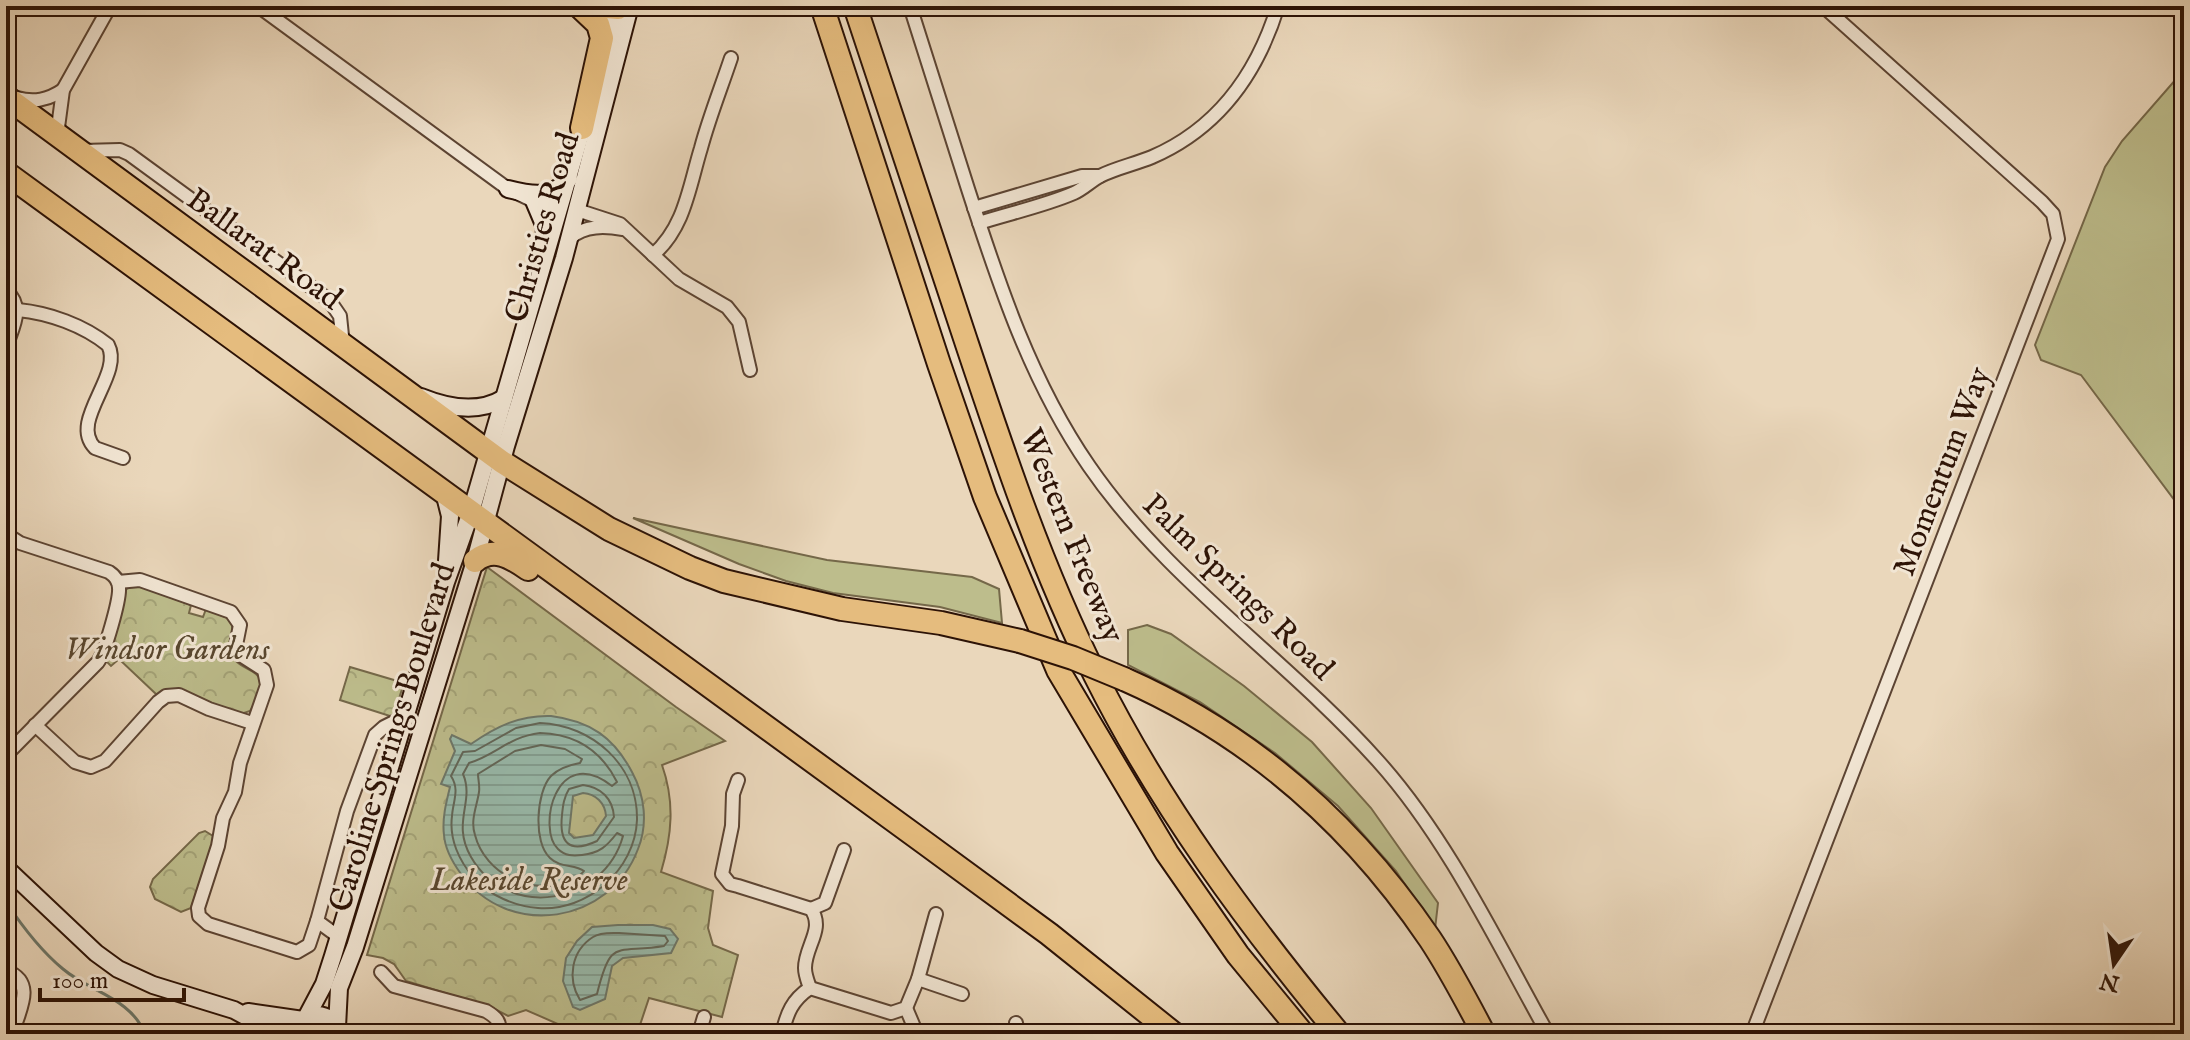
<svg xmlns="http://www.w3.org/2000/svg" width="2190" height="1040" font-family="'IM FELL English',serif">
<defs>
<pattern id="park-crowns" width="20" height="18" patternUnits="userSpaceOnUse" patternTransform="scale(2)"><rect width="20" height="18" fill="#bdbd8c"/><path d="M2 6a3 3 0 1 1 6 0M12 15a3 3 0 1 1 6 0" fill="none" stroke="#a3a277"/></pattern>
<pattern id="water-rules" width="6" height="5" patternUnits="userSpaceOnUse" patternTransform="scale(2)"><rect width="6" height="5" fill="#98baab"/><path d="M0 2.5h6" fill="none" stroke="#839f92"/></pattern>
</defs>
<rect width="100%" height="100%" fill="#ead7bb"/>
<filter id="stains"><feTurbulence type="fractalNoise" baseFrequency=".0025" numOctaves="4"/><feColorMatrix values="0 0 0 0 .2 0 0 0 0 .09 0 0 0 0 .02 0 0 0 .5 -.17"/></filter>
<radialGradient id="worn" r=".72"><stop offset=".6" stop-color="#630" stop-opacity="0"/><stop offset="1" stop-color="#630" stop-opacity=".3"/></radialGradient>
<g fill="#bdbd8c" stroke="#756849" stroke-width="2">
<polygon points="2184,70 2184,513 2081,375 2041,360 2035,345 2105,167 2122,141"/>
<polygon points="633,518 827,560 972,577 999,589 1002,623 940,607 833,593 786,581 739,564"/>
<polygon points="1147,625 1171,634 1244,686 1312,742 1371,808 1438,903 1435,929 1396,871 1338,806 1275,753 1200,702 1128,665 1128,630"/>
</g>
<g fill="url(#park-crowns)" stroke="#756849" stroke-width="2">
<path d="M487,567L676,707L725,741L662,765C675,802 672,835 661,872L713,891L708,928L713,945L738,955L722,1017L649,998L637,1034H556L558,1024L526,1010L508,1016L491,1007L406,981L394,964L383,958L367,955Z"/>
<path d="M135,584L191,605L189,613L203,617L206,609L230,619C236,631 228,638 230,650C236,678 282,662 250,711L241,714L156,694L119,659L111,666L105,660L125,590Z"/>
<polygon points="350,667 404,683 393,717 340,700"/>
<polygon points="205,831 213,836 212,844 191,908 181,912 155,899 150,887 153,879 199,833"/>
</g>
<g fill="url(#water-rules)" stroke="#6d7769" stroke-width="2" fill-rule="evenodd">
<path d="M551,716C591,721 614,738 632,772C645,796 648,824 638,849C610,924 509,940 461,874C453,863 445,849 444,835C442,819 446,803 450,787L441,784L455,751L450,739L452,735L471,744C497,726 520,715 551,716ZM583,793C596,794 605,803 606,816L593,835L574,838L569,833L573,796Z"/>
<polygon points="618,925 653,925 670,929 678,939 671,953 623,958 612,966 605,999 580,1010 573,1007 563,981 566,958 577,941 592,927"/>
</g>
<g fill="none" stroke-linecap="round" stroke-linejoin="round">
<g stroke="#626658" stroke-width="2">
<path d="M540,723C592,725 638,765 637,820C635,870 587,912 538,908C515,906 490,896 474,878C459,861 449,839 452,816C453,801 460,790 451,776L463,752L475,751L516,728Z"/>
<path d="M540,733C576,734 601,750 617,782L612,786C555,742 537,830 558,849C565,856 573,856 582,855C600,853 607,846 617,833L623,836C604,905 508,921 471,857C451,822 475,802 463,774L469,763C496,755 508,737 540,733Z"/>
<path d="M541,745L565,749L582,759L580,763C569,765 559,768 551,776C536,792 533,843 550,858C560,868 575,864 584,871C580,876 576,878 569,881C532,897 485,874 475,835C470,820 477,806 479,792C480,786 478,779 478,774L515,751Z"/>
<path d="M583,785C601,787 613,799 614,817L597,841C569,854 559,843 562,815C563,805 564,797 569,789Z"/>
<path d="M619,933L665,936L668,941L664,946C615,954 611,937 597,994L580,1000C567,979 571,951 593,937C600,932 611,933 619,933Z"/>
</g>
<path stroke="#6d7769" stroke-width="3" d="M6,902C22,926 41,951 63,969C90,992 131,998 145,1034"/>
<defs>
<g id="street">
<polyline points="258,6 508,189 534,201 561,206"/>
<path d="M910,6C929,67 949,128 968,189C999,285 1031,382 1089,466C1168,581 1286,658 1378,761C1448,839 1497,943 1548,1034"/>
<path d="M17,98C34,103 48,100 63,90"/>
<polyline points="57,135 63,90 110,6"/>
<polyline points="82,151 120,150 129,154 329,300 340,316 343,345"/>
<polyline points="974,208 1082,176 1100,176"/>
<polyline points="577,210 620,224 679,279 727,307 739,322 750,370"/>
<path d="M979,223C1010,213 1044,206 1074,193C1083,189 1091,181 1100,176C1116,168 1135,164 1152,157C1219,128 1257,74 1278,6"/>
<path d="M570,238C585,225 605,226 623,229"/>
<path d="M653,255C685,227 689,187 701,148C709,118 721,88 731,58"/>
<path d="M6,290C25,308 13,326 6,347"/>
<path d="M18,310C49,313 83,325 108,345C124,375 68,421 95,448L123,458"/>
<path d="M6,534L20,543L109,572C115,576 119,581 119,588C120,600 105,652 98,662L6,755"/>
<polyline points="118,582 140,580 231,612 240,625 236,645 239,654 264,670 267,685 240,763 235,792 223,818 218,846 198,908 199,916 208,924 297,952 309,945 317,921"/>
<polyline points="35,725 75,762 91,767 105,761 158,702 166,696 179,695 209,709 252,723"/>
<path d="M738,780L733,794L732,826L722,874L730,884L738,886L811,909C825,929 805,946 805,968C805,975 808,982 810,988C792,1000 787,1013 782,1034"/>
<polyline points="811,909 825,903 844,850"/>
<polyline points="339,937 317,921 347,811 375,735 384,727 408,715"/>
<path d="M6,971C37,982 19,1011 12,1034"/>
<path d="M381,972L394,986L486,1011C496,1017 502,1022 498,1034"/>
<polyline points="918,979 962,994"/>
<polyline points="810,988 891,1013 906,1008 918,979 936,914"/>
<polyline points="906,1008 917,1034"/>
<polyline points="1016,1023 1018,1034"/>
<polyline points="699,1034 704,1017"/>
<polyline points="1752,1034 2058,239 2053,214 2042,202 1823,6"/>
</g>
<g id="secondary">
<polyline points="605,51 618,6"/>
<path d="M508,189C532,195 550,199 569,179"/>
<polyline points="534,201 545,227 544,245"/>
<path d="M421,397C448,408 478,414 504,398"/>
<polyline points="444,492 450,516 447,561"/>
<polyline points="6,868 96,953 118,969 153,985 234,1010 278,1034"/>
<polyline points="248,1012 303,1020"/>
<polyline points="306,1018 324,984 333,956 446,582 471,512 585,119"/>
<polyline points="337,1027 339,988 355,947 475,561 506,446 564,258 630,6"/>
<path d="M295,1034L303,1020C318,1011 333,1015 338,1032"/>
</g>
<g id="highway">
<polyline points="579,6 598,24 602,38 582,128"/>
<polyline points="597,6 618,8"/>
<polyline points="822,6 939,364 985,497 1058,670 1167,853 1238,955 1303,1034"/>
<path d="M855,6C891,115 927,224 963,332C1002,449 1040,565 1095,675C1160,805 1247,923 1339,1034"/>
<polyline points="6,97 502,462 609,529 690,568 724,581 842,609 941,623 1020,641"/>
<polyline points="6,173 925,843 1049,934 1174,1034"/>
<path d="M475,561C493,546 511,557 528,569"/>
<path d="M1124,679C1251,735 1352,824 1430,939C1450,969 1467,1002 1484,1034"/>
</g>
</defs>
<use href="#street" stroke="#5c4433" stroke-width="16"/>
<use href="#secondary" stroke="#2d1306" stroke-width="20"/>
<use href="#highway" stroke="#2d1306" stroke-width="26"/>
<use href="#street" stroke="#f1e5d3" stroke-width="12"/>
<use href="#secondary" stroke="#f1e5d3" stroke-width="16"/>
<use href="#highway" stroke="#e5bc7e" stroke-width="22"/>
<defs>
<polyline id="highway-bridge" points="1020,641 1073,658 1124,679"/>
</defs>
<use href="#highway-bridge" stroke="#2d1306" stroke-width="26" stroke-linecap="butt"/>
<use href="#highway-bridge" stroke="#e5bc7e" stroke-width="22"/>
</g>
<g text-anchor="middle" stroke-width="6" stroke-linejoin="round" paint-order="stroke">
<g font-size="32" fill="#2d1306" stroke="#f1e5d3">
<text transform="translate(541 227) rotate(-74)" y="11">Christies Road</text>
<text transform="translate(265 248) rotate(36)" y="11">Ballarat Road</text>
<text transform="translate(1941 471) rotate(-69)" y="11">Momentum Way</text>
<text transform="translate(1073 535) rotate(68)" y="11">Western Freeway</text>
<text transform="translate(1239 586) rotate(44)" y="11">Palm Springs Road</text>
<text transform="translate(391 737) rotate(-73)" y="11">Caroline Springs Boulevard</text>
</g>
<g font-size="32" font-style="italic" fill="#58462e" stroke="#f1e5d3">
<text x="167" y="659">Windsor Gardens</text>
<text x="529" y="890">Lakeside Reserve</text>
</g>
</g>
<rect width="2190" height="1040" fill="none" stroke="#ead7bb" stroke-width="32"/>
<rect x="8" y="8" width="2174" height="1024" fill="none" stroke="#2d1306" stroke-width="4"/>
<rect x="16" y="16" width="2158" height="1008" fill="none" stroke="#2d1306" stroke-width="2"/>
<g transform="translate(2114 964) rotate(193)" stroke="#f1e5d3" stroke-width="6" paint-order="stroke">
<path d="M0-6L14 30L0 20L-14 30Z" fill="#2d1306"/>
<text y="-12" font-size="22" font-weight="bold" text-anchor="middle" fill="#2d1306">N</text>
</g>
<path d="M40 988v12h144v-12" fill="none" stroke="#2d1306" stroke-width="4"/>
<text x="52" y="988" font-size="24" fill="#2d1306" stroke="#f1e5d3" stroke-width="6" paint-order="stroke">100 m</text>
<rect width="100%" height="100%" filter="url(#stains)"/>
<rect width="100%" height="100%" fill="url(#worn)"/>
</svg>
